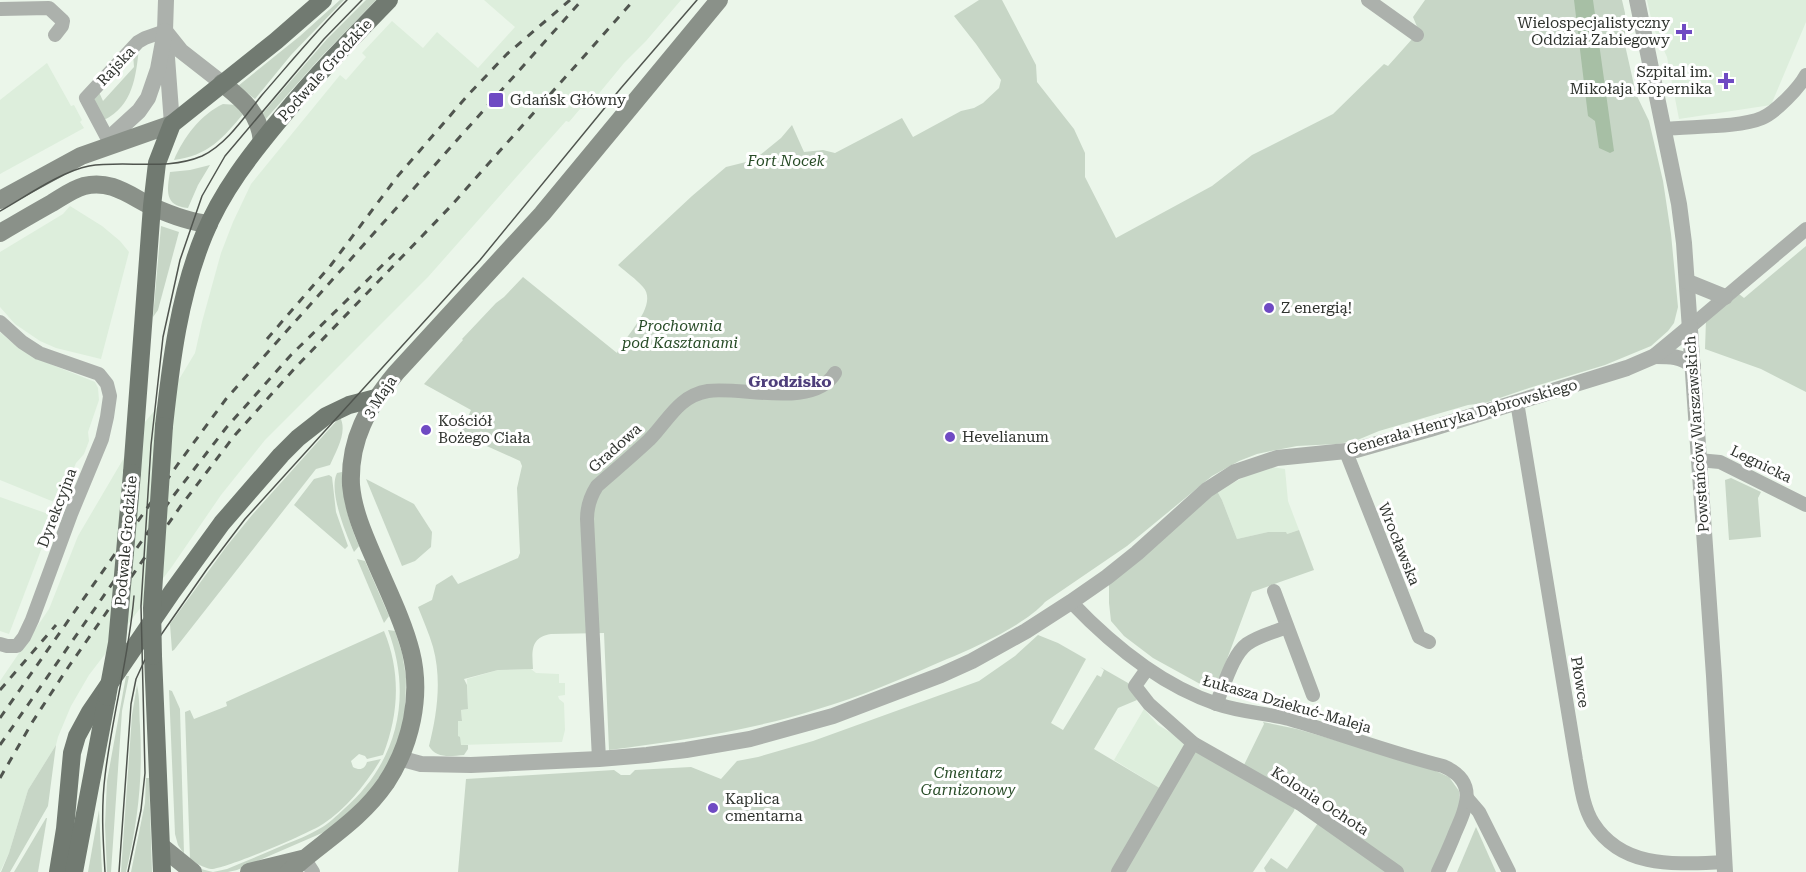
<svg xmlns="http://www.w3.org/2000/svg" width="1806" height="872" font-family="'Roboto Serif',serif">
<rect width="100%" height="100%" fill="#ebf6ea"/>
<g fill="#ddeedc">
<polygon points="484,0 681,0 646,41 624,63 587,108 580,109 569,122 566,121 428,277 265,440 221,495 171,568 89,675 71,706 58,737 56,745 28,790 9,853 0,872 0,681 49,609 78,536 145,422 175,386 195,353 202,322 221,253 233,222 251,184 340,75 346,80 366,57 362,53 392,21 423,48 437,32 478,68 515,27"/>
<polygon points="1647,0 1806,0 1806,22 1771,105 1679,119 1667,57 1653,27"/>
<polygon points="47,63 71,106 74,105 82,120 80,122 84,128 0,174 0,100"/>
<polygon points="70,206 102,226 120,241 129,252 101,359 56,348 40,341 15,324 0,307 0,252 63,214"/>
<polygon points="0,332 17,347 35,358 95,382 98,388 99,400 88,432 89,441 84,454 76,463 59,504 0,480"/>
<polygon points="1266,466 1285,469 1288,501 1299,530 1287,534 1268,532 1237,539 1222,500 1217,491"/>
<polygon points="0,497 54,516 9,634 0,631"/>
<polygon points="531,669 536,673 559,674 559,683 565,683 565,695 558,696 559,699 564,703 565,730 562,742 460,745 458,737 458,721 462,721 461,710 468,709 467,679 498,670"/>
<polygon points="1144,709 1158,725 1185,741 1186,746 1163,790 1114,760"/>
</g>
<g fill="#c7d6c6">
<polygon points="340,0 344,0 291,55 255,99 238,86 300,36"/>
<polygon points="366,0 376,0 321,57 264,121 263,113 327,39"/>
<path d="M979,0H1002L1036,65L1037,82L1074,129L1085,153V177L1116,238L1212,186L1252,155L1333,114L1384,64L1388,66L1413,38L1418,29L1413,17L1425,0H1622L1625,13V45L1636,94L1649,121L1663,181L1671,234L1678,307L1674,323L1668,331L1651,346L1605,365L1529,388L1485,403L1468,405L1379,431L1355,441L1337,444L1297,446L1271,451L1257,454L1239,461L1212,476L1127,546L1045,602C1026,624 976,647 947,659C904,678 860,697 815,710C748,731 678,741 609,750L604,633L551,634C530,637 532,652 533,669L498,670L464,679L467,685L468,709L461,710L462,721H458V736L460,737L461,745H468V749L464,755C451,756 436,759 429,746C437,714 442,680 433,647C429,633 423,620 418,607L432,600L436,585L452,575L458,584L518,558L520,553L517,488L522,466L520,461L460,434L471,410L424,384L463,340L462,339L496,303L504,297L523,277L617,353C625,336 659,305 643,287C636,279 626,272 618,265L692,196L726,167L754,160L781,138L792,125L804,152L823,150L835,153L902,118L913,137L961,111L974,108L983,103L999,88L1001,80L976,44L954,16Z"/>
<path d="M139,48C136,76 133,106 104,120L93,100L99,92L103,101L134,67L133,54Z"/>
<path d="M223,104L237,105L244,113C223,138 208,156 174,160C183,138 201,114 223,104Z"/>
<path d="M210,165L198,185L188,208C164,206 167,190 170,172L190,170Z"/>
<polygon points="161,226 179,232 158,310 153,317"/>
<polygon points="1806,246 1806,392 1761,369 1705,349 1706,320 1739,294 1744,298"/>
<path d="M340,417C348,432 336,451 330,465L316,469L174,650L172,651L170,624L226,547L252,515Z"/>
<path d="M342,472C343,499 348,522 359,546L354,552C346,534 328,491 337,473Z"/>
<polygon points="329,475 332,477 336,512 348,546 345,549 294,505 314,479"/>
<polygon points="1731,478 1761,492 1758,498 1761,537 1729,540 1725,480"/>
<polygon points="366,479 414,504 432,532 431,547 415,561 402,566"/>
<polygon points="1217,491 1222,500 1237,539 1268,532 1286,532 1287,534 1299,530 1314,570 1252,592 1217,686 1211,690 1153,658 1124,636 1111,621 1109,603 1109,584"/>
<polygon points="357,559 365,561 389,616 384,623"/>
<path d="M388,630L395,631L402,653L406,677L405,716L395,753L375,787L329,830L237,870L228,872H202L201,869L213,872L227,869C246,861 266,853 286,844C297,840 309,835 319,829C329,824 336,816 344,809C398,762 413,696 388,630Z"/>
<path d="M384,631C401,672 399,714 383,755L367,759L365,756L359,754L351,761L353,767C360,771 365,769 367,762L381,759C366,784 347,808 323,824C310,833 223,870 211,869C204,868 196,863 190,859L185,712L190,710L194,719L227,706L226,702Z"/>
<polygon points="1038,635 1058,643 1086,659 1051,723 1063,730 1097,675 1101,677 1104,670 1100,667 1128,683 1137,700 1118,708 1094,749 1163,790 1116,872 458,872 466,779 614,770 621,775 630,775 635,770 691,767 721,779 737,761 758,757 813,741 979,681 1015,656"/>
<polygon points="126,676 129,676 122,711 111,872 107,872 105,825 107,781"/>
<path d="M137,685C140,698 139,712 140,726C143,778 138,821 126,872H121L132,715Z"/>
<polygon points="169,690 172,691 180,709 184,854 178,845 175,834"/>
<polygon points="1263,722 1297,729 1427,767 1449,777 1459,791 1460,806 1432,872 1404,872 1339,829 1318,804 1282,789 1244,765 1264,724"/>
<polygon points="56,745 48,806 10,872 1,872 9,853 28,790"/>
<polygon points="1195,747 1295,807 1294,811 1253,872 1121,872"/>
<polygon points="146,778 149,778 152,872 131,872 145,803"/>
<polygon points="99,810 102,872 88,872"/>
<polygon points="47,818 38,872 14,872 46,818"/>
<polygon points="1318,823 1392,872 1266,872 1264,868 1271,858 1287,869"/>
<polygon points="1476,827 1496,872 1457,872"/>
</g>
<polygon fill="#a7bfa5" points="1574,0 1593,0 1614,151 1610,153 1599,148 1595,121 1588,116"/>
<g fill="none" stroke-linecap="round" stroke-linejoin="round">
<g stroke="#acb1ac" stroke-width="14">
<polyline points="1368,0 1417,35"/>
<polyline points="0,9 49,8 63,21 62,26 55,35"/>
<path d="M1663,129C1690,126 1739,128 1762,118C1776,112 1799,88 1806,75"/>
<polyline points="111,145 86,98 138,42 145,38 165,31"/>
<polyline points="0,322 22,342 39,353 99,374 107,384 110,396 107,417 102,439 71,514 32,620 24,637 17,646 7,646 0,644"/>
<polyline points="1690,327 1806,229"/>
<path d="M1517,402L1576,760C1580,780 1582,805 1593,823C1623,870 1677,864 1725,862"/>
<polyline points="1346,452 1419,637 1429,642"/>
<polyline points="1698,460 1720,462 1806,505"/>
<polyline points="1274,591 1313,695"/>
<path d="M1071,602C1112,645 1160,685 1217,704C1240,712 1265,713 1289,719C1341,734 1391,753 1443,766C1478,781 1467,806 1455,833C1450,846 1444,859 1438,872"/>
<polyline points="1147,669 1135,686 1149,704 1193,743 1302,805 1397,872"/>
<path d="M1216,704C1224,687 1232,655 1247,644C1258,636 1274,632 1287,627"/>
<path d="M599,759L587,519C587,506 590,497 597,486C614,471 632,456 649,440C668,421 678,396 708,391C741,386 814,409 835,373"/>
<polyline points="1467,798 1479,812 1509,872"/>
<polyline points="304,858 313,872"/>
<polyline points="1118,872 1193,743"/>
</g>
<g stroke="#acb1ac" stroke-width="16">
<polyline points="166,0 165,31 172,124"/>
<polyline points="1637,0 1679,204 1684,243 1714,676 1725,872"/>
<polyline points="165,31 181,51 222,83"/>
<polyline points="111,145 115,133 139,111 148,98 158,69 165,31"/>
<polyline points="1688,282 1725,297"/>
<path d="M1655,356C1670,356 1681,356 1693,366"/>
<polyline points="399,758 421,764 471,765 599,759 647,755 686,750 750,739 833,716 941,675 972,661 1026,631 1071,602 1107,577 1137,553 1207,490 1235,472 1277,458 1356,450 1430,429 1627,368 1655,356 1690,327"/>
</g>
<g stroke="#8a9189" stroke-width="18">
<path d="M222,83C243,100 259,112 262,141"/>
<polyline points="0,200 81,156 172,124"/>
<path d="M0,233C17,223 34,213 52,203C62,197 73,189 84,186C111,179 130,196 153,207C171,215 189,222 209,224"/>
<polyline points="161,846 193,872"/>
<polyline points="249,872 302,859"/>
<path d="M289,872C323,841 359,822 386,783C411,745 422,696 411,652C403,620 387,589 374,558C364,535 353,510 351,485C349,439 368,407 396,373L542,214L719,0"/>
</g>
<g stroke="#717a71" stroke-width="18">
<path d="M164,426C171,362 179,296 204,235C222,191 251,154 281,118C315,76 352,38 389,0"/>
<polyline points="132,473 152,206 157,163 172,124 276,41 323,0"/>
<polyline points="153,656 162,872"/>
<polyline points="58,872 65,829 72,753 77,736 90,712 172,592 222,523 281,455 298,438 326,416 349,405 376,398"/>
<polyline points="74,872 107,697"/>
</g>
<g stroke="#50554f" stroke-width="1.5">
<path d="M0,211C25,197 62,171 89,166C125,160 167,171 202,156C227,144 245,116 262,95C290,63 317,30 347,0"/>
<path d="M105,872C103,840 101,808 105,776C112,716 129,657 134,596"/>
<polyline points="119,872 131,704 136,679 147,655 207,569 245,519 480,260 621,88 697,0"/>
<polyline points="128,872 141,810 145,773 141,606 151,445 163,337 180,260 202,196 225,156 324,39 362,0"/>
</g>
<g stroke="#50554f" stroke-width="3" stroke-dasharray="8 8" stroke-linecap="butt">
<polyline points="267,339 331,265 397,177 468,95 507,54 570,0"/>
<polyline points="0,690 56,625"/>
<polyline points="0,718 178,464 226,399 582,0"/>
<polyline points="0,745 171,499 226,428 291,355 399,249"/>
<polyline points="0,778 33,721 67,669 180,507 235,435 295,368 450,207 634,0"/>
</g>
<g stroke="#717a71" stroke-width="18">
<polyline points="153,656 152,608 164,426"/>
<polyline points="107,697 117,643 132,473"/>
</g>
</g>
<g fill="#6f4ac3" stroke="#fff" stroke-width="2">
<path d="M1681 23h6v6h6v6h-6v6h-6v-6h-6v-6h6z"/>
<path d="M1723 72h6v6h6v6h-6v6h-6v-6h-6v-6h6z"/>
<rect x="488" y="92" width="16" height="16" rx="3"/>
<circle cx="1269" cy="308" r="6"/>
<circle cx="426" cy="430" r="6"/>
<circle cx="950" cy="437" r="6"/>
<circle cx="713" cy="808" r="6"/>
</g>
<g text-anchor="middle" stroke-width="6" stroke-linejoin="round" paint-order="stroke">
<g font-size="15" fill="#2f332e" stroke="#fff" text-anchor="start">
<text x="1670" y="28" text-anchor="end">Wielospecjalistyczny<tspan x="1670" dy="17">Oddział Zabiegowy</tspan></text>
<text x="1712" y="77" text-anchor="end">Szpital im.<tspan x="1712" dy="17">Mikołaja Kopernika</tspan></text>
<text x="510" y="105">Gdańsk Główny</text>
<text x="1281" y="313">Z energią!</text>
<text x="438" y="426">Kościół<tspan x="438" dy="17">Bożego Ciała</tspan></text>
<text x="962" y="442">Hevelianum</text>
<text x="725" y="804">Kaplica<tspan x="725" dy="17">cmentarna</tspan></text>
</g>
<g font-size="15" fill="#2f332e" stroke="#fff">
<text transform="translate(116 66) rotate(-47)" y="5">Rajska</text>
<text transform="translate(325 70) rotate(-48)" y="5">Podwale Grodzkie</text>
<text transform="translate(380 397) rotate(-56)" y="5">3 Maja</text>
<text transform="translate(1462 417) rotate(-16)" y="5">Generała Henryka Dąbrowskiego</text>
<text transform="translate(1697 434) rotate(-94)" y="5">Powstańców Warszawskich</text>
<text transform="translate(615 448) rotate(-42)" y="5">Gradowa</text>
<text transform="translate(1761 464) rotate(26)" y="5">Legnicka</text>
<text transform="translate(57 508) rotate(-69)" y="5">Dyrekcyjna</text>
<text transform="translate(126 541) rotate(-85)" y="5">Podwale Grodzkie</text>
<text transform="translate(1399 544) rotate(68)" y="5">Wrocławska</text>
<text transform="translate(1580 682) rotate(81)" y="5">Płowce</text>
<text transform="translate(1287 704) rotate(16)" y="5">Łukasza Dziekuć-Maleja</text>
<text transform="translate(1320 801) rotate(33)" y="5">Kolonia Ochota</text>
</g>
<g font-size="15" font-style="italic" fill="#284c27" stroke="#fff">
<text x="786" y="166">Fort Nocek</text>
<text x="680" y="331">Prochownia<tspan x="680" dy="17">pod Kasztanami</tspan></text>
<text x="968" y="778">Cmentarz<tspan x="968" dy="17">Garnizonowy</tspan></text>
</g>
<g font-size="16" font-weight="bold" fill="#4e3e7b" stroke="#fff">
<text x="790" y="387">Grodzisko</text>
</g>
</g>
</svg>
